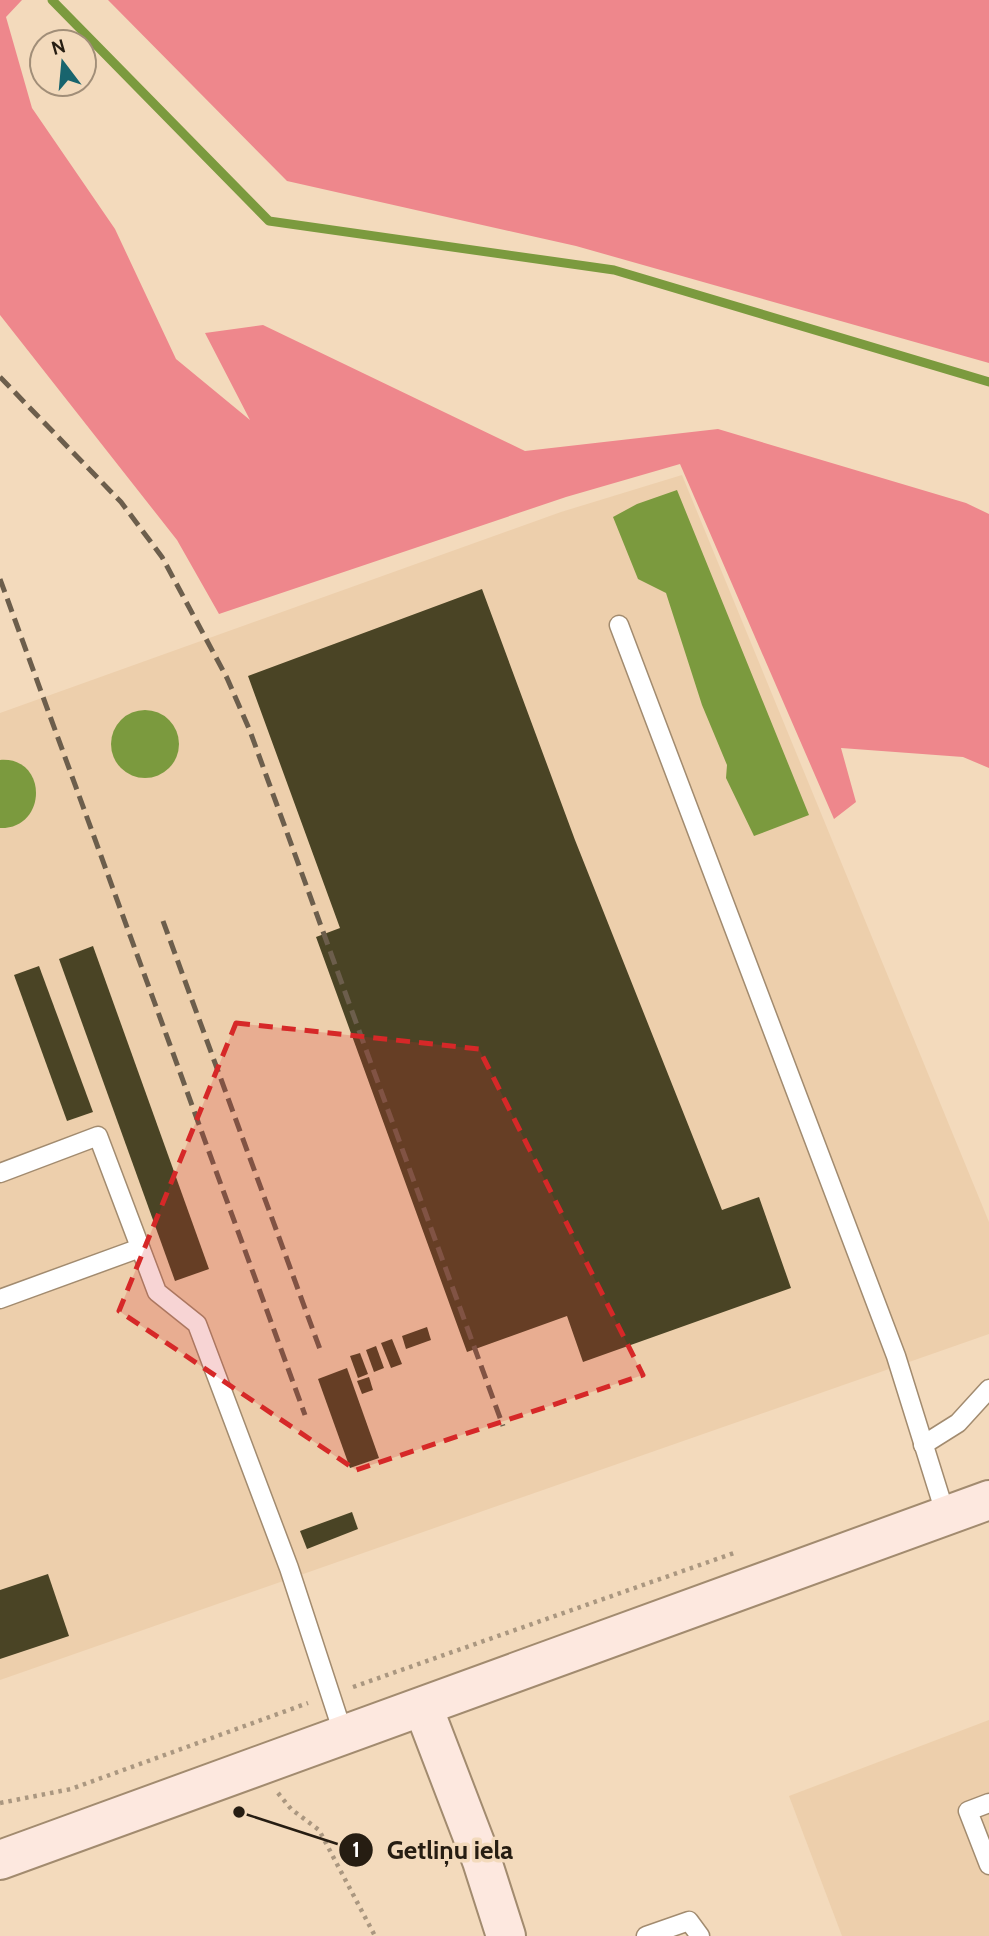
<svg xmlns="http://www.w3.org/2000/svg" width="989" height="1936" font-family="Cabin,sans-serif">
<rect width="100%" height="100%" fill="#f3dabc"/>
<g fill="#edcfac">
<polygon points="682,475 989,1222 989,1334 0,1680 0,713 561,512"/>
<polygon points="989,1720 989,1936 842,1936 789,1796"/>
</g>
<g fill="#ee878c">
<polygon points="0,0 22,0 6,17 32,108 115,229 176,359 250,420 205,333 263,325 525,451 718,429 966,503 989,514 989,768 963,757 841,748 856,802 834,819 680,464 566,497 219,614 177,540 0,315"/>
<polygon points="108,0 989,0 989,363 576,246 287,181"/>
</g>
<g fill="#7b9a3e">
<polygon points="677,490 809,815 754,836 726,778 727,765 702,705 666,593 638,579 613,517 637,504"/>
<circle cx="145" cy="744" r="34"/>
<path d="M0,760C48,756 48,829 0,828Z"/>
</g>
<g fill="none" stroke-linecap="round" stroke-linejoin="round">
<polyline stroke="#7b9a3e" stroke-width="9" points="52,0 269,221 614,270 989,382"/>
</g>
<g fill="#4a4425">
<polygon points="482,589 575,840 722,1210 759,1197 791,1288 583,1362 567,1316 467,1352 316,937 340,928 248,676"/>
<polygon points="93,946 209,1269 175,1281 59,959"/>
<polygon points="39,966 93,1112 67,1121 14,975"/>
<polygon points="427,1327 431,1340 406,1349 402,1336"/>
<polygon points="392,1339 402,1364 391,1368 381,1343"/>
<polygon points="376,1346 384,1368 374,1372 366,1350"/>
<polygon points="360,1353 368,1374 358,1378 350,1356"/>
<polygon points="347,1368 379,1458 350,1468 318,1379"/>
<polygon points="369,1377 373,1390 362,1394 357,1381"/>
<polygon points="352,1512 358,1529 307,1549 300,1531"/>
<polygon points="48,1574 69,1636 0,1659 0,1590"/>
</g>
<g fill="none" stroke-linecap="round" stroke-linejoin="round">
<defs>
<g id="lane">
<polyline points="619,625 896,1356 946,1516"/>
<polyline points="0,1173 98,1136 157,1292 197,1324 289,1568 344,1736"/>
<polyline points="0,1299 140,1248"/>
<polyline points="923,1445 958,1423 989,1389"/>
<polyline points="989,1803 968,1811 989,1865"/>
<polyline points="646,1936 689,1921 700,1936"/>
</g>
<g id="secondary">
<polyline points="423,1707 482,1861 506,1936"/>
<polyline points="0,1860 989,1500"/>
</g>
</defs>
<use href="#lane" stroke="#a28b6f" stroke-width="21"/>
<use href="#secondary" stroke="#a28b6f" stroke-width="42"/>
<g stroke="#aa9780" stroke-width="4.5" stroke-dasharray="3.5 5" stroke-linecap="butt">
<polyline points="353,1687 734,1553"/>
<polyline points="278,1793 291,1809 319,1830 375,1936"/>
<polyline points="0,1803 71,1789 308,1703"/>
</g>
<use href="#lane" stroke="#fff" stroke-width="18"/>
<use href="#secondary" stroke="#fde8df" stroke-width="38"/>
<g stroke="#6c5e4c" stroke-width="5" stroke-dasharray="14 7" stroke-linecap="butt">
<polyline points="0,377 121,502 162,557 227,678 250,731 503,1426"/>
<polyline points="0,579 305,1415"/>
<polyline points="163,921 321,1352"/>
</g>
</g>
<path fill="#d62828" fill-opacity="0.2" stroke="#d62828" stroke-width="5" stroke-dasharray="14 9" stroke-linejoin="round" d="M236,1023L479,1049L643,1375L356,1470L119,1311Z"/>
<path fill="none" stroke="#261d12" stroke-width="2.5" d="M239 1812L356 1850"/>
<g fill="#261d12" stroke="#f3dabc" stroke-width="2.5">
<circle cx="239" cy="1812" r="7"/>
<circle cx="356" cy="1850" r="18"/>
</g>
<g font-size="21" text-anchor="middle" font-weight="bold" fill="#fff">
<text x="356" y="1857">1</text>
</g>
<g font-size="26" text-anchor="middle" font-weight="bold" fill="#261d12" stroke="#f3dabc" stroke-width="7" stroke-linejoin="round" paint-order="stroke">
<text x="450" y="1859">Getliņu iela</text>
</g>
<g transform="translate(63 63) rotate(344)"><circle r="33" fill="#f3dabc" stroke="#a18e78" stroke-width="2"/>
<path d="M0-5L12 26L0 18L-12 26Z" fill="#18646d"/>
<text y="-10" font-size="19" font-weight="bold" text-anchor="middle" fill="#261d12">N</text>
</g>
</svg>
